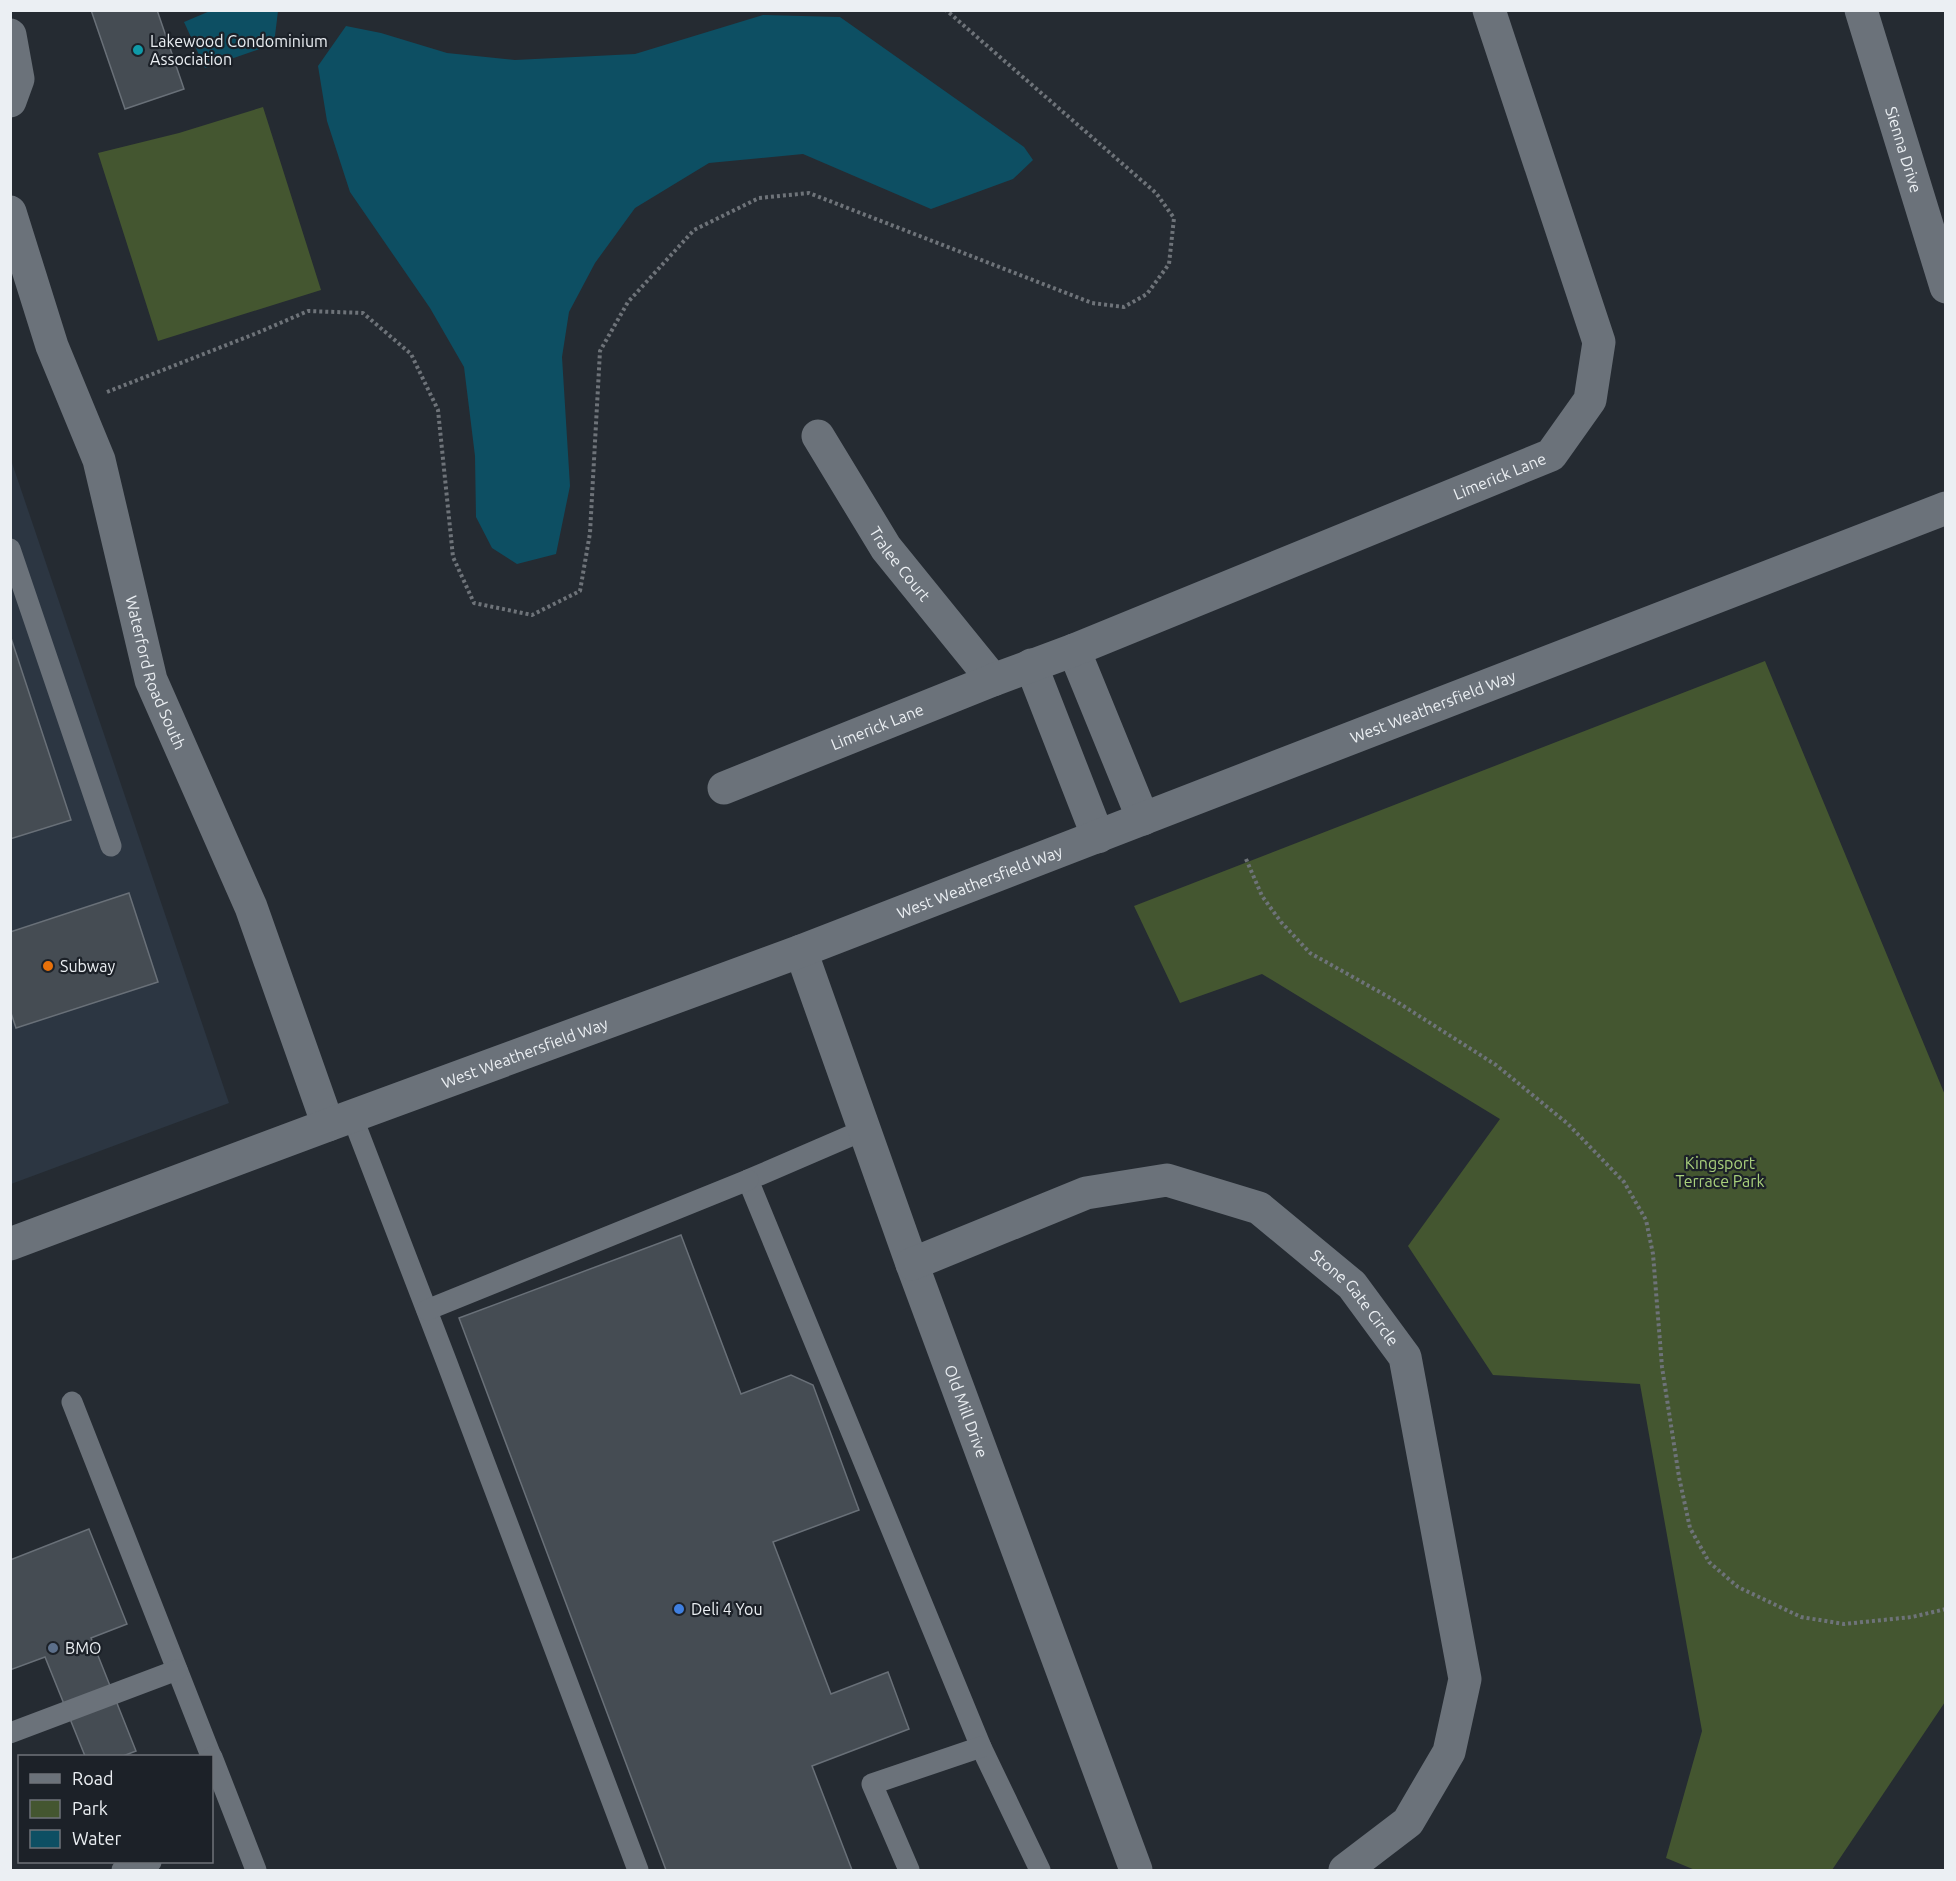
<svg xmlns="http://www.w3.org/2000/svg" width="1956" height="1881" font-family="Ubuntu,sans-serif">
<rect width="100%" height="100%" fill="#252b32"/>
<polygon fill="#2c3642" points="10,457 229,1103 11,1184 10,1184"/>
<g fill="#445630">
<polygon points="263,107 321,290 158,341 98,153 179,133"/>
<polygon points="1765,661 1945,1095 1945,1702 1832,1870 1695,1870 1666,1858 1702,1731 1640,1384 1493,1375 1408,1246 1500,1119 1262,974 1180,1003 1134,906"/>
</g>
<g fill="#0d4f63">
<polygon points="210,11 278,11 274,44 205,68 184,22"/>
<polygon points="763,15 840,17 1024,147 1033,160 1013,179 931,209 803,154 709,163 635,208 595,263 569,312 562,357 570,486 556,554 517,564 492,548 476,517 475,456 464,367 430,308 350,192 327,121 318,66 346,26 381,33 447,53 515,60 635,54"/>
</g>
<g fill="#454c53" stroke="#697078" stroke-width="1.5">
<polygon points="91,10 157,10 184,89 125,109"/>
<polygon points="10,635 71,820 10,839"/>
<polygon points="129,893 158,982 16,1028 10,1010 10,932"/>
<polygon points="681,1235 741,1394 791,1375 813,1385 859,1510 773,1542 831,1694 888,1672 909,1729 812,1766 852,1870 666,1870 459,1318"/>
<polygon points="89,1529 127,1624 91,1638 136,1751 123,1756 85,1756 45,1657 10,1670 10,1560"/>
</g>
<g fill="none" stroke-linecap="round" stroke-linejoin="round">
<g stroke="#6e7379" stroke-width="4" stroke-dasharray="3 3" stroke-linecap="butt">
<polyline points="107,392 257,333 308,311 363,313 411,354 438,410 453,557 474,603 532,615 580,591 590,533 600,351 628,302 694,230 759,198 809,193 1092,303 1124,307 1147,294 1169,264 1174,218 1156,193 946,10"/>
<polyline points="1246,859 1262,896 1281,922 1310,953 1394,1000 1496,1065 1568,1124 1624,1182 1646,1220 1653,1254 1662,1367 1679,1477 1690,1528 1709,1562 1738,1587 1801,1617 1844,1624 1912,1617 1946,1609"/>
</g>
<g stroke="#6b727a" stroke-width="21">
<polyline points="10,549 111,846"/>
<polyline points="352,1116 447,1363 638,1870"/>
<polyline points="864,1130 748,1180 981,1747 1040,1870"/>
<polyline points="427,1310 748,1180"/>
<polyline points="72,1402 211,1756"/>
<polyline points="10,1733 177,1670"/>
<polyline points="212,1757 256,1870"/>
<polyline points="122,1870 151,1862"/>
<polyline points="909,1870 872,1784 981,1747"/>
</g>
<g stroke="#6b727a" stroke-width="33">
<path id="s1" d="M1861,10L1946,287"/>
<polyline points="10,35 18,79 10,101"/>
<path id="s2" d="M10,212L52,346L99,460L151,680L251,907L328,1125"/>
<path id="s3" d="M818,436L886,548L993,680"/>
<polyline points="1074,650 1143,819"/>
<polyline points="1031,665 1098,837"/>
<path id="s4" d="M724,788L993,680L1074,650L1551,455L1590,400L1599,342L1489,10"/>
<path id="s5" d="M801,951L912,1264L1136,1870"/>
<path id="s6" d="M912,1264L1086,1193L1167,1180L1259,1208L1352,1285L1405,1357L1465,1679L1449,1752L1408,1822L1345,1870"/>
</g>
<path stroke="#6b727a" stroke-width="33" id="s7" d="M10,1244L328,1125L801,951L1946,508"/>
</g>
<circle fill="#0f9aa8" stroke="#1c2128" stroke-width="2" cx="138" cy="50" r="6"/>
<circle fill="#e8710a" stroke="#1c2128" stroke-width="2" cx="48" cy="966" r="6"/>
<circle fill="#3f7fe0" stroke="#1c2128" stroke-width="2" cx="679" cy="1609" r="6"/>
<circle fill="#5c6f8a" stroke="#1c2128" stroke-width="2" cx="53" cy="1648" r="6"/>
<g text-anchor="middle" stroke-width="4.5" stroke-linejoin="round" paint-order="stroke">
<g font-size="16" fill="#ebeff3" stroke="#1c2128" text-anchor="start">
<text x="150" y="47">Lakewood Condominium<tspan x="150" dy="18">Association</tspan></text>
<text x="60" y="972">Subway</text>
<text x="691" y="1615">Deli 4 You</text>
<text x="65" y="1654">BMO</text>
</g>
<g font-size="16" fill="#ebeff3" stroke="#1c2128">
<text dy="6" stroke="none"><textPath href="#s1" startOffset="146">Sienna Drive</textPath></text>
<text dy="6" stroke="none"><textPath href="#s4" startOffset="836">Limerick Lane</textPath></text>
<text dy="6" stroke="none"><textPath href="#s3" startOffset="152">Tralee Court</textPath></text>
<text dy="6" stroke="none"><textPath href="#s2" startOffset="484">Waterford Road South</textPath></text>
<text dy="6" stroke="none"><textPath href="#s7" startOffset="1521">West Weathersfield Way</textPath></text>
<text dy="6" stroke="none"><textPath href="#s4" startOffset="165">Limerick Lane</textPath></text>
<text dy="6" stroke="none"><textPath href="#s7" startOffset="1035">West Weathersfield Way</textPath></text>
<text dy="6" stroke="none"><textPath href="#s7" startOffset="549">West Weathersfield Way</textPath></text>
<text dy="6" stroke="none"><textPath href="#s6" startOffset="498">Stone Gate Circle</textPath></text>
<text dy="6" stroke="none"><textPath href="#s5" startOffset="489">Old Mill Drive</textPath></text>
</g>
<g font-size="16" fill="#a9d07c" stroke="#1c2128">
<text x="1720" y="1169">Kingsport<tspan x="1720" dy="18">Terrace Park</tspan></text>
</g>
</g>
<rect width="1956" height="1881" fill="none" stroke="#ebeff3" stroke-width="24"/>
<rect x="18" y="1755" width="195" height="108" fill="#1c2128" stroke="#6f7379" stroke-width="1.5"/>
<rect x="30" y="1774" width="30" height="9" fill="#6b727a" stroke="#6f7379" stroke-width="1.5"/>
<text x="72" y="1785" font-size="18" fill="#ebeff3">Road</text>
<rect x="30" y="1800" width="30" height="18" fill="#445630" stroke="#6f7379" stroke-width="1.5"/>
<text x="72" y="1815" font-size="18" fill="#ebeff3">Park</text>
<rect x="30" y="1830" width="30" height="18" fill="#0d4f63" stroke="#6f7379" stroke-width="1.5"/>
<text x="72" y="1845" font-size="18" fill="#ebeff3">Water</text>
</svg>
